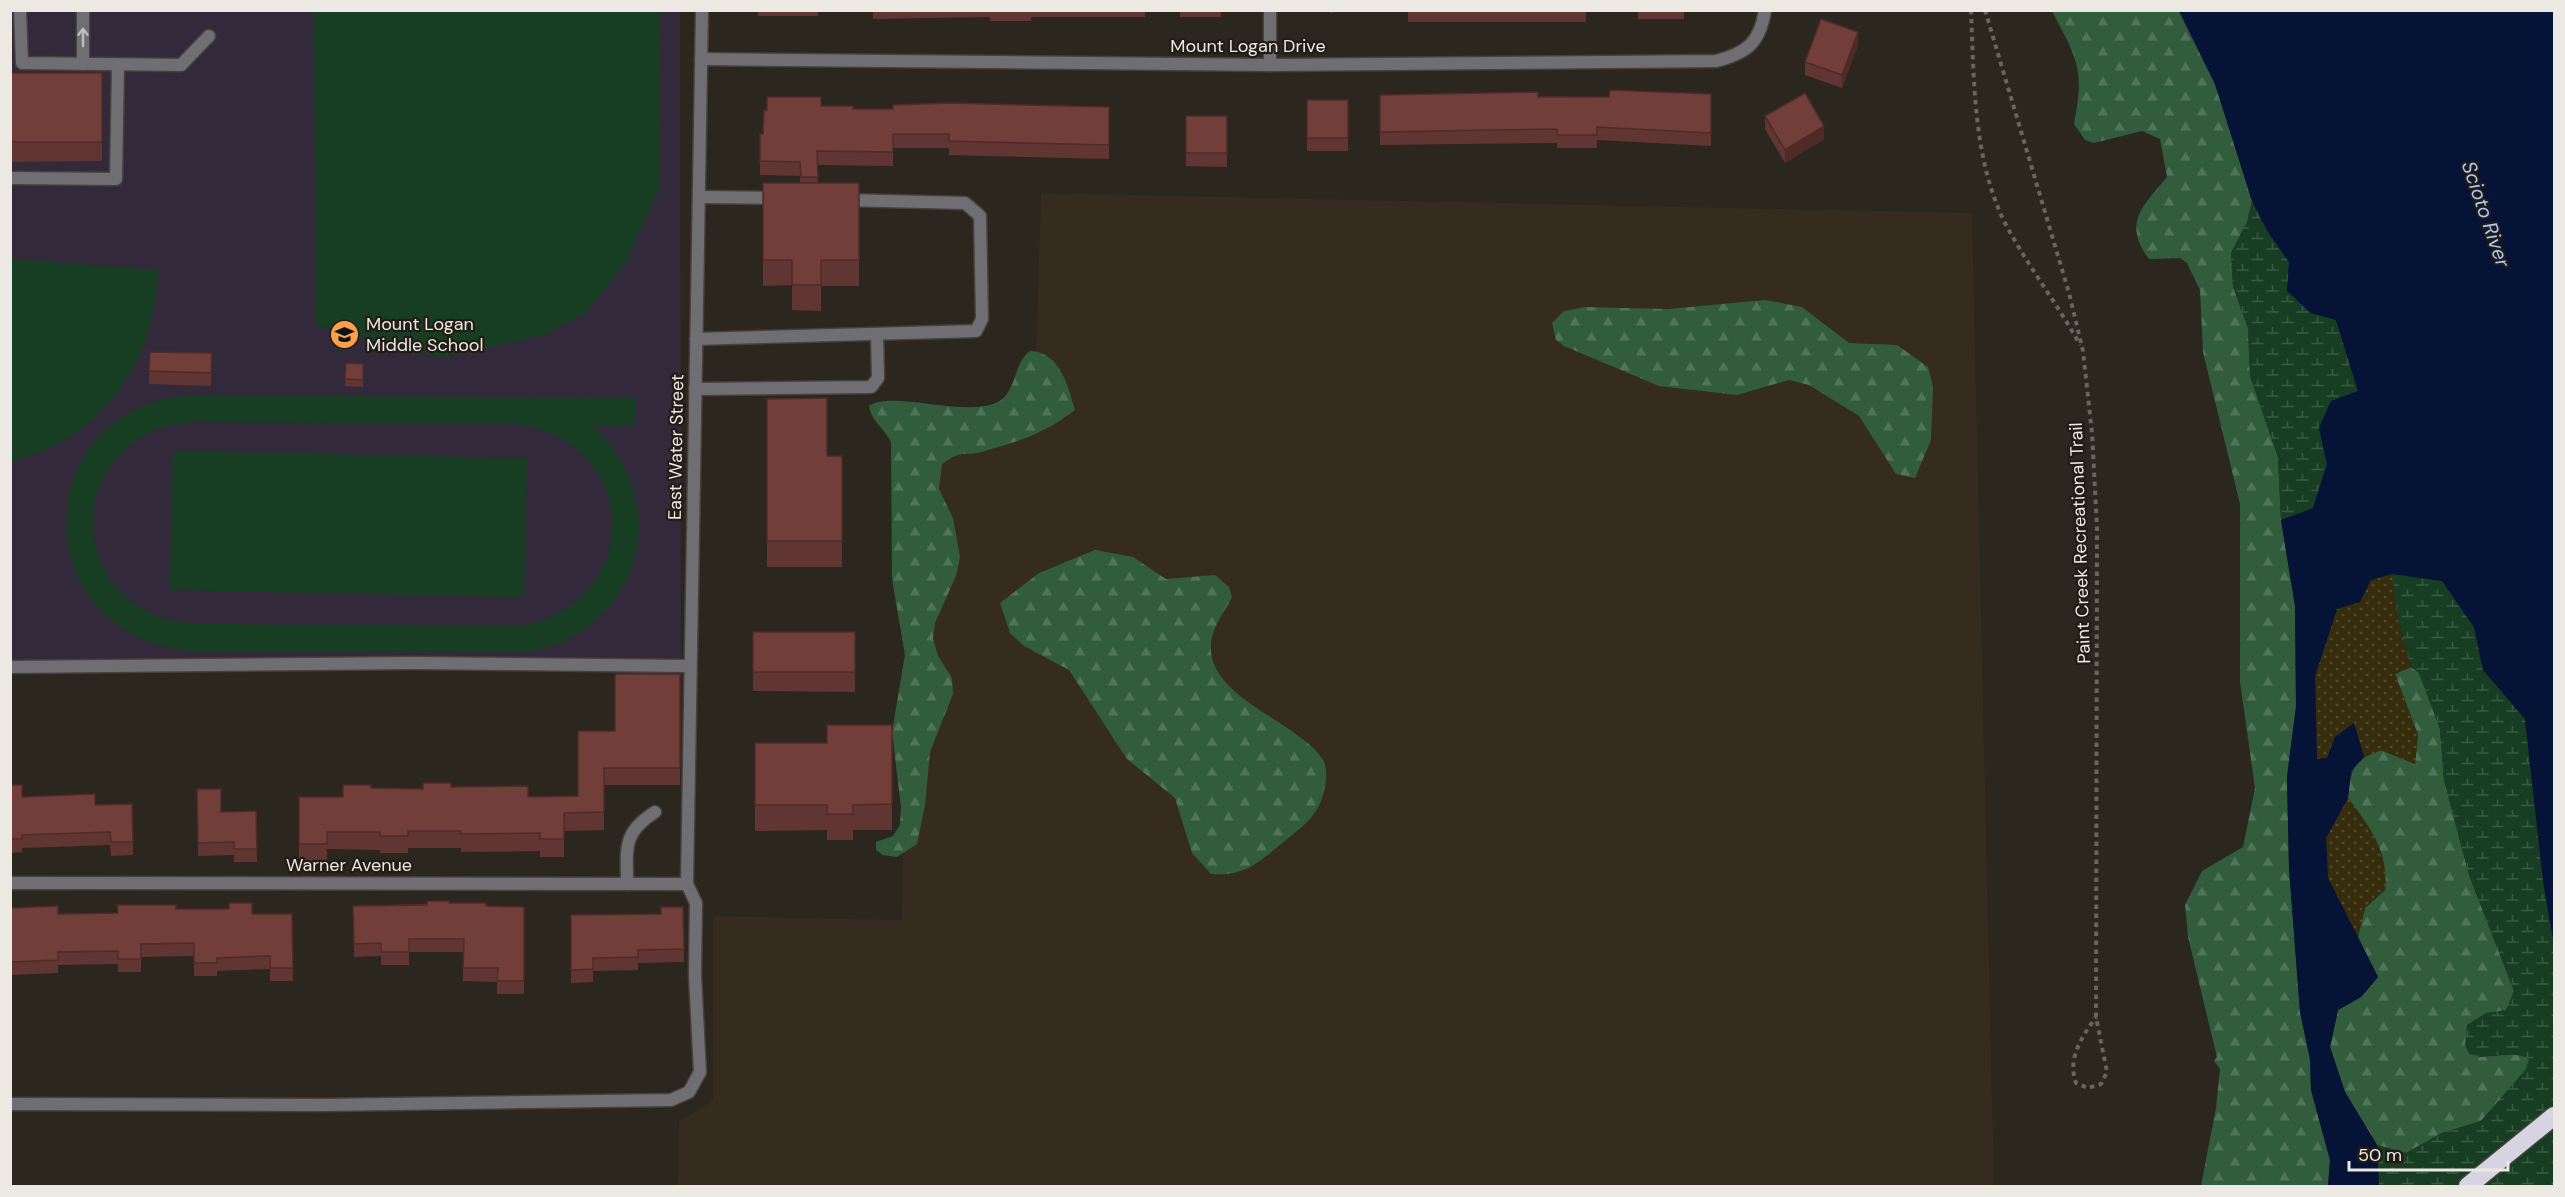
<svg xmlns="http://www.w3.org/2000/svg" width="2565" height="1197" font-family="'DM Sans',sans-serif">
<defs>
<pattern id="forest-firs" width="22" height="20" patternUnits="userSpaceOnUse" patternTransform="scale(1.5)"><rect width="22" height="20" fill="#325d3d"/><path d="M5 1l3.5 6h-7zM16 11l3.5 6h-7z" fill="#507459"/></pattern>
<pattern id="wetland-marsh" width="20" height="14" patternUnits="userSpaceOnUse" patternTransform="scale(1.5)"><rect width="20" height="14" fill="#173e22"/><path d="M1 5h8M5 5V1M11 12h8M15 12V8" fill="none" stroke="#395a42"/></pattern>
<pattern id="sand-dots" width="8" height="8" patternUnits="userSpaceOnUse" patternTransform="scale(1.5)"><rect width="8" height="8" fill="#362d0d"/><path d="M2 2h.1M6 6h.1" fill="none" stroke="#534b30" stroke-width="1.8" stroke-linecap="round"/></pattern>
</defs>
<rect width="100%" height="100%" fill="#2b261e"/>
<polygon fill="#352b1e" points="1041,193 1972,213 1994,1186 678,1186 679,1122 713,1100 713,916 902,920 907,427 1034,422"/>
<polygon fill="#322a3a" points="10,11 680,11 681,658 11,660"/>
<g fill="url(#forest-firs)">
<path d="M2052,11H2179L2215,84L2252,201L2247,222L2231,253L2233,287L2248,328L2250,376L2278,457L2281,520L2295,606L2296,707L2287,777L2289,868L2300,1012L2310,1059L2311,1090L2330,1160L2328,1186H2201L2216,1108L2220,1069L2214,1061L2217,1057L2188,937L2185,905L2202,871L2243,847L2255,788L2240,682V504L2203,352L2200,290L2187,263L2180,258L2149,259C2122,223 2143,206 2167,177L2160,139L2142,131L2094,143L2085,140L2074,124C2085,68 2077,59 2052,11Z"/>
<polygon points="1765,300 1802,307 1849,343 1897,345 1928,367 1933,387 1931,440 1915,478 1896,474 1859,416 1809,385 1789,380 1737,395 1659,386 1564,346 1556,340 1552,323 1564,311 1585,307 1668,309"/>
<path d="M1030,351C1060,352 1068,386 1075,410C1043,434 1023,440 985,451C963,458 966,447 942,464L939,489L953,518L960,557L956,576L935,623L933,638L938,656L952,678L953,694L930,752L925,805L917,844L897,857L883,855L876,850V842L893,836L900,825L901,807L892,732L905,655L892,579L891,442C885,429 871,421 869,406C890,390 962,417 996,403C1017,394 1013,363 1030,351Z"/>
<path d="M1095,550L1133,557L1166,579L1215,575L1229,587L1232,597C1226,609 1215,624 1212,637C1199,696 1298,720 1323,760C1328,768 1326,782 1324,791C1319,814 1305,825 1287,839C1261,860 1246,877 1211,874L1192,853L1175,798L1127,759L1069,670L1024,646L1010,633L1000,603L1039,573Z"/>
<path d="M2411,667L2419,673L2440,729L2444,780L2469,875L2514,991L2506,1011L2486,1013L2479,1057L2520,1054L2529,1059L2527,1069L2481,1121L2442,1133L2406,1153L2377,1145L2345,1092L2330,1047L2338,1010L2361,997L2378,977L2358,937L2365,908L2385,890C2389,853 2370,827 2348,798C2351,769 2352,761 2381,750L2415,764L2418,735L2395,674Z"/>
</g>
<g fill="url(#wetland-marsh)">
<polygon points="2252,201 2268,232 2289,262 2311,313 2336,320 2358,392 2319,427 2327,464 2313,509 2281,520 2278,457 2250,376 2248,328 2233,286 2231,253 2247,222"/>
<path d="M2392,574L2442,580L2474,627L2483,670L2525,719L2543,881L2554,945V1186H2379L2377,1145L2406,1153L2442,1133L2481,1121L2526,1069L2529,1059C2511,1049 2489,1060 2469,1054L2465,1045L2467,1025L2486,1013L2506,1010L2514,991L2469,875L2444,780L2440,729L2419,673C2399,659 2395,598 2392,574Z"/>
</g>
<g fill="url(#sand-dots)">
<polygon points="2392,574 2398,618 2411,667 2395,674 2418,735 2415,764 2381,750 2364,757 2354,723 2335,737 2327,758 2317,759 2315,676 2337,609 2359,602 2371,580"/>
<path d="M2348,798C2370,827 2389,853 2385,890L2365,908L2358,937L2328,878L2326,838Z"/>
</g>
<g fill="#173e22" fill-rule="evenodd">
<polygon points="314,11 659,11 660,186 627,261 586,313 544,335 443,358 316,325"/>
<path d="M10,259L159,270C156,291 154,313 148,333C129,396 75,448 11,461Z"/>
<path d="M194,395L636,398V425H592C676,504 643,626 531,652L192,651C23,637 25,405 194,395ZM193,422L513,424C637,435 648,595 528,625L192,624C59,612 61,432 193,422Z"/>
<polygon points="173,451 527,458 524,597 170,590"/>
</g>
<polygon fill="#041336" points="2179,11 2554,11 2554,945 2543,881 2525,719 2483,670 2474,627 2442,581 2392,574 2371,580 2360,602 2337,609 2315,676 2317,759 2327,758 2335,737 2354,723 2364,757 2351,771 2348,798 2326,838 2328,878 2378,977 2361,997 2338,1010 2330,1047 2345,1092 2377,1145 2379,1186 2328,1186 2330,1160 2311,1090 2310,1059 2300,1012 2289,868 2287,777 2296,707 2295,606 2281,520 2313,508 2327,464 2319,428 2331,401 2358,391 2336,320 2311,313 2287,291 2289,262 2268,232 2252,201 2215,84"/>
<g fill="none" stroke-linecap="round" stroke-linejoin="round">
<defs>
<g id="lane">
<polyline points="20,10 22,63 181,65 209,36"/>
<polyline points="83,10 83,64"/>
<polyline points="10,178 116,179 118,65"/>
<polyline points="700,197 777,198"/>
<polyline points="696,339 976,331 982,319 980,216 965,203 845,200"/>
<polyline points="695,389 871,387 878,378 877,334"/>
<polyline points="10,667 413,663 690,666"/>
<path d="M627,884C627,848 622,833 655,812"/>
<polyline points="10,1104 325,1105 671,1100 689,1092 700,1072 695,976 696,903 687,884"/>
</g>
<g id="street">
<path d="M701,59L1270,65L1716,61C1747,53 1760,43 1765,10"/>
<polyline points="1270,65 1270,10"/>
<polyline points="10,883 687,884 702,10"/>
</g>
<polyline id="highway" points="2468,1186 2554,1116"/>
</defs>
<use href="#lane" stroke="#46413a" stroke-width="15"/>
<use href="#street" stroke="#46413a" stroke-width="15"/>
<use href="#highway" stroke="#46413a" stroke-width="21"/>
<g stroke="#69645d" stroke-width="4" stroke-dasharray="4.5 4.5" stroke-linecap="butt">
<path d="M1971,10C1974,80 1973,159 2005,223C2027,265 2057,303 2080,345"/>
<path d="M1985,10L2069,293L2083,351L2092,433L2097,527L2096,1017L2107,1072L2101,1084L2088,1088L2076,1083C2067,1058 2082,1037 2096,1017"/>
</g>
<use href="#lane" stroke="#6f6f73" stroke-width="12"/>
<use href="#street" stroke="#6f6f73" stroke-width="12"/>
<use href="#highway" stroke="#d6d4e0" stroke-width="18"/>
</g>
<g fill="#613531">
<rect x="758" y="10" width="60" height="6"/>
<polygon points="873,10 1145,10 1145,17 1031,17 1031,21 990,21 990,17 873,19"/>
<rect x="1180" y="10" width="41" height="7"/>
<rect x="1408" y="10" width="178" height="12"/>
<rect x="1638" y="10" width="46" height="9"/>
<polygon points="1858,45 1842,88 1805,75 1805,62"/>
<polygon points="10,73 102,73 102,161 10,162"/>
<polygon points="1711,94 1711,146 1597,140 1597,148 1557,148 1557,143 1380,145 1380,95 1609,97"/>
<rect x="1307" y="100" width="41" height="51"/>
<polygon points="821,106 853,109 893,109 1109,107 1109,159 949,155 949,148 893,148 893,166 817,165 818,183 859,183 859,286 821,286 821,311 792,310 792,285 763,286 763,183 800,183 800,176 760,175 760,134 763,134"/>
<polygon points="1186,116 1227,116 1227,167 1186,166"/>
<polygon points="1765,116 1824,139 1785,163 1765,129"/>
<polygon points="150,352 212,353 211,386 149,384"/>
<polygon points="346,363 363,364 363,387 345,386"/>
<polygon points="767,399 827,456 842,456 842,567 767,567"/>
<polygon points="753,632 855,632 855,692 753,691"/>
<polygon points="680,674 680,785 604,785 604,830 564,831 564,857 540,857 540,851 461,852 461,848 408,848 408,853 380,853 380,850 327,849 327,861 299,861 299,797 343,797 371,788 423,789 451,787 528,797 578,796 615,731"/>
<polygon points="892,725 892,830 853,830 853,840 827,840 827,830 755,831 755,743 827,743"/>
<polygon points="10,785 22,797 95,805 132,804 133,855 111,856 110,845 22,848 22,852 10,853"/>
<polygon points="197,789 221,812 256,811 257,862 234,862 234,855 198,856"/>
<polygon points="449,903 486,906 524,907 524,994 497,994 497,982 463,981 463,952 409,952 409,965 381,965 381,956 354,957 353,906"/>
<polygon points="683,907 684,962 638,963 638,970 593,971 593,982 571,983 571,915 661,914"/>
<polygon points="10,908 58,914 118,913 176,909 252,914 292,914 293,981 270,981 270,969 217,971 217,976 194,976 194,956 141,957 141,972 118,972 118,964 58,965 58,973 10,975"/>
</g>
<g fill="#4f2b28">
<polygon points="1330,10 1339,10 1330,14"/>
<polygon points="1858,32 1858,45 1842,88 1842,75"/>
<polygon points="1824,126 1824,139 1785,163 1785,150"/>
</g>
<g fill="#713e39" stroke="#4f2b28" stroke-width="1.5">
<polygon points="1821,19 1858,32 1842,75 1805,62"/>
<rect x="10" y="73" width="92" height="69"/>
<polygon points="1610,90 1711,94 1711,133 1597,127 1597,135 1557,135 1557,129 1380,132 1380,95 1538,92 1538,97 1609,97"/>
<polygon points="1805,93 1824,126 1785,150 1765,116"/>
<polygon points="767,97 821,97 821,106 853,106 853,109 893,109 893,105 949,103 1109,107 1109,145 949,141 949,134 893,134 893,152 817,151 818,177 801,177 800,162 760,161 760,134 763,134 764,110 767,110"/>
<rect x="1307" y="100" width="41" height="38"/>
<rect x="1186" y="116" width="41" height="37"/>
<polygon points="763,183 859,183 859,260 821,260 821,285 792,285 792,260 763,260"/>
<polygon points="150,352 212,353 211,373 149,371"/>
<polygon points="346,363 363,364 363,380 345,379"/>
<polygon points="827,398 827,456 842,456 842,541 767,541 767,399"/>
<rect x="753" y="632" width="102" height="40"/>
<polygon points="615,674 680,674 680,768 604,768 604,812 564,813 564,839 540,839 540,833 461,834 461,831 408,831 408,836 380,836 380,832 327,832 327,844 299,844 299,797 343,797 343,785 371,785 371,788 423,789 423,783 451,783 451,787 528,786 528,797 578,796 578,731 615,731"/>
<polygon points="827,725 892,725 892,804 853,805 853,814 827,814 827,805 755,805 755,743 827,743"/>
<polygon points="10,785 22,785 22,797 95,794 95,805 132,804 133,842 111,842 110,832 22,835 22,839 10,839"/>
<polygon points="197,789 221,789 221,812 256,811 257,849 234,849 234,842 198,843"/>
<polygon points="427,901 449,901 449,903 486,903 486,906 524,907 524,981 497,981 498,968 463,968 464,939 409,939 409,952 381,952 381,943 354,944 353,906 427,905"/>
<polygon points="229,903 252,903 252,914 292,914 293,968 270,968 270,956 217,958 217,963 194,963 194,943 141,944 141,959 118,959 118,951 58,952 58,960 10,962 10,908 58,906 58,914 118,913 117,905 176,905 176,909 229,909"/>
<polygon points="661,907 683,907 684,949 638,950 638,957 593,958 593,969 571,970 571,915 661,914"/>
</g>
<defs><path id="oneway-shaft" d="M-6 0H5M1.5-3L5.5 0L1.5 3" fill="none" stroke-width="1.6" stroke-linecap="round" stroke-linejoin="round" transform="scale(1.5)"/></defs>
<use stroke="#c0bebc" href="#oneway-shaft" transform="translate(83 37) rotate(-90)"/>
<defs>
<symbol id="school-disc" viewBox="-11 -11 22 22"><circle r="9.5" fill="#f8a14a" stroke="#211c15"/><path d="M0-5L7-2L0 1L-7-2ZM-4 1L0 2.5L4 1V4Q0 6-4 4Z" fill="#111"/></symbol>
</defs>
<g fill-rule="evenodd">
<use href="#school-disc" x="328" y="318" width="33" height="33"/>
</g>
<g text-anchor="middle" stroke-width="4.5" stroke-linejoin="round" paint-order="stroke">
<g font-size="18" fill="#ece9e3" stroke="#211c15">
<text x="1248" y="52">Mount Logan Drive</text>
<text transform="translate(676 447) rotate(-89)" y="6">East Water Street</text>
<text transform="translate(2080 543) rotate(-92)" y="6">Paint Creek Recreational Trail</text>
<text x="349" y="871">Warner Avenue</text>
</g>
<g font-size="18" fill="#ece9e3" stroke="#211c15" text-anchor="start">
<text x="366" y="330">Mount Logan<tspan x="366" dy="21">Middle School</tspan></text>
</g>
<g font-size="20" font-style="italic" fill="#acc8fe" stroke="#211c15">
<text transform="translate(2486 214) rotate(71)" y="7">Scioto River</text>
</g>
</g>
<rect width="2565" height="1197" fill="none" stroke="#ece9e3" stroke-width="24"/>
<path d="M2349 1161v9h159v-9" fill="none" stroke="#ece9e3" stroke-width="3"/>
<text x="2358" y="1161" font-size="18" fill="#ece9e3" stroke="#211c15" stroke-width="4.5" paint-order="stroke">50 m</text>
</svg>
